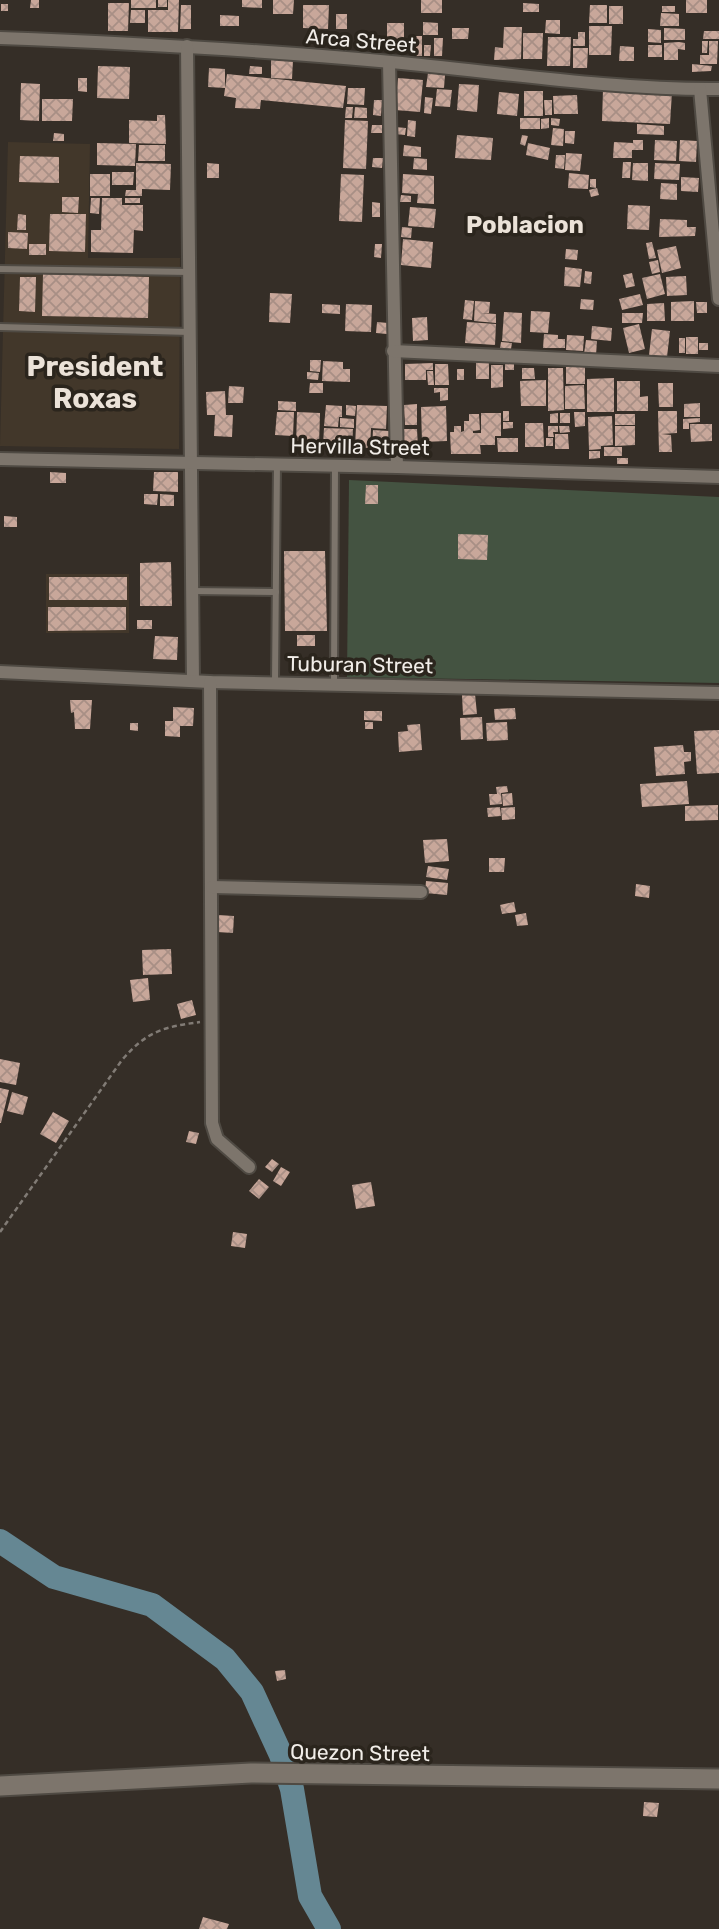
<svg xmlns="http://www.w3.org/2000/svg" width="719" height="1929" font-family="Rubik,sans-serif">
<defs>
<pattern id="building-cross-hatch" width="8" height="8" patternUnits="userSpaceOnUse" patternTransform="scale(1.75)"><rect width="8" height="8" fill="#c8a79a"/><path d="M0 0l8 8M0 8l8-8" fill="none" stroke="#a88f85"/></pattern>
</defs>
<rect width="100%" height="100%" fill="#352e27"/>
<g fill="#42372a">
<polygon points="8,142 90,144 88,258 180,258 179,449 0,446"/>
<rect x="46" y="574" width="83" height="59"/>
</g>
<polygon fill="#445341" points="349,480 719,497 719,683 347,677"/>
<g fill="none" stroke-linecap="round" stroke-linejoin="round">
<polyline stroke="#658793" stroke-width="24" points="0,1541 54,1577 152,1605 225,1659 252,1692 281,1755 292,1789 310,1896 329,1929"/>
</g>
<g fill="url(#building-cross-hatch)">
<polygon points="31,0 39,0 39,8 30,8"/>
<rect x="131" y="0" width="25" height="8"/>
<rect x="158" y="0" width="9" height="7"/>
<polygon points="168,0 179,0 178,32 148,32 148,10 168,10"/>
<polygon points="242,0 262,0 262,8 242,7"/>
<polygon points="273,0 294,0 293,14 273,14"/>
<rect x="421" y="0" width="21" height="13"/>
<rect x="686" y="0" width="21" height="13"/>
<polygon points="108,3 129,3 128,31 108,31"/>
<polygon points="523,3 539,4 539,12 523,12"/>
<rect x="1" y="4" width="7" height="7"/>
<polygon points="181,5 191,5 191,29 180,29"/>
<polygon points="303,5 329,5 328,29 303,28"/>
<polygon points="590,5 607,5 607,23 589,23"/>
<rect x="609" y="6" width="14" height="18"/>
<rect x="662" y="6" width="13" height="6"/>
<polygon points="131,10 145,10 145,23 130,23"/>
<polygon points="661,13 679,14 679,26 660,26"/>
<rect x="336" y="14" width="11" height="15"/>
<polygon points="220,15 239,16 239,26 220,26"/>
<polygon points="546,20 560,20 560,34 545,33"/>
<polygon points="423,22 438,23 438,35 423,35"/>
<rect x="387" y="23" width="17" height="22"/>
<polygon points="589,26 612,26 611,55 589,55"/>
<polygon points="504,27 522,27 521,59 494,60 495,47 503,48"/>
<polygon points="452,28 469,28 468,39 452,39"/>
<polygon points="664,28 685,29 685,40 664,40"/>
<polygon points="648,29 661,30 661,43 648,42"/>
<polygon points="704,31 719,31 719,39 703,39"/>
<polygon points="578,32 585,32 585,46 573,46 573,39 578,39"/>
<polygon points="523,33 543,33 542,59 523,59"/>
<rect x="416" y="36" width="6" height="20"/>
<polygon points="548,37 571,37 570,66 547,66"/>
<polygon points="434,38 443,38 442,56 434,56"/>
<polygon points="702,41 708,41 707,53 702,53"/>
<polygon points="709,41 718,41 717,64 700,64 700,55 709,55"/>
<polygon points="679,42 685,43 685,50 678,49 678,60 664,60 664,43"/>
<polygon points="424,45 431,45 430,56 424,56"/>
<rect x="648" y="45" width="14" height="12"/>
<polygon points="620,46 634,47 634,61 619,61"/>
<polygon points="573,48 588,48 587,68 573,68"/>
<polygon points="271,59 293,60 292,79 271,78"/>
<polygon points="692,64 712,66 711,71 692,72"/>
<polygon points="98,66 130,67 129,99 97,98"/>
<polygon points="250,66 262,67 262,74 249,74"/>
<polygon points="209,68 225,69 225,88 208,87"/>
<polygon points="428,73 445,75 444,88 426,87"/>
<polygon points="227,74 346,86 343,108 261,100 260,109 235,108 236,98 224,96"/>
<polygon points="78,78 87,78 87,92 78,91"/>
<polygon points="398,78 423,80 420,112 395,110"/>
<polygon points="21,83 40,84 39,121 20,120"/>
<polygon points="459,84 479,85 477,112 457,110"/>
<polygon points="348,88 365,88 364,105 347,104"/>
<polygon points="437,89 452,90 450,107 435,106"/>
<polygon points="603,89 672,92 670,124 602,121"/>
<rect x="524" y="91" width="19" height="25"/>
<polygon points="499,92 519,94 517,116 497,114"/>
<polygon points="577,95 578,114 554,114 553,96"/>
<polygon points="425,97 433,98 431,114 424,113"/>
<polygon points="42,99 73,99 72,121 42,121"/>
<polygon points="374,100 382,100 381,116 373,115"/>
<polygon points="544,100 552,100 552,115 545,115"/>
<polygon points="346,107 353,107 352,118 345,118"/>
<polygon points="355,107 367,108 367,118 354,118"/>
<polygon points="157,115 165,115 166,144 129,143 129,120 157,121"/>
<rect x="520" y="118" width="20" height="11"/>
<polygon points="549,118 549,128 541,129 541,119"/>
<polygon points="551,118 560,119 559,126 551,125"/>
<polygon points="345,120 368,121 366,169 343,168"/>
<polygon points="408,120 416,121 415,137 407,136"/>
<polygon points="637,124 664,126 664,135 637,134"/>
<polygon points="372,125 382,125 382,133 371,133"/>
<polygon points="395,127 406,128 405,135 394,134"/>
<polygon points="553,128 564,129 563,146 551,145"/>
<polygon points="565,131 575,131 574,144 565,143"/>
<polygon points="54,133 64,134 64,141 53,141"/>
<polygon points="457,135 493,138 491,160 455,158"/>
<polygon points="522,135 528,136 525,146 520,144"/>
<polygon points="633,140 643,140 643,150 632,150 632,158 613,158 614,142 633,143"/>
<polygon points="655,140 677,141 676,161 654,160"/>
<polygon points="680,140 697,141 696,162 679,161"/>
<polygon points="97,143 136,144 135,166 97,165"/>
<polygon points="528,143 550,148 548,160 526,155"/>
<polygon points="139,145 165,145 165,161 138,161"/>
<polygon points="404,145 421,147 421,157 403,156"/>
<polygon points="566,153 582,154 580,171 565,170"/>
<polygon points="556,155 565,155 564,169 555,168"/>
<polygon points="20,156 59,157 59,183 19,182"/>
<polygon points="373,158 383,158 382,168 372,167"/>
<polygon points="414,158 427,159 427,170 413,169"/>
<polygon points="623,162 631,162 630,178 622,178"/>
<polygon points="136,163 171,164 170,190 142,189 142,196 125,196 126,190 136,190"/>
<polygon points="207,163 219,164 219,178 207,178"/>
<polygon points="633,163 648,163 648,181 632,180"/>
<polygon points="655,163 680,164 679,180 654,179"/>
<polygon points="112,172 134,172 133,185 112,185"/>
<polygon points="569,173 589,175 588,189 568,188"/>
<rect x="90" y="174" width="20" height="22"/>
<polygon points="341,174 364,175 362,222 339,221"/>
<polygon points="403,174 434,176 434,204 417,203 418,194 402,193"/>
<polygon points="681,177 699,178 698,192 681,191"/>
<polygon points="590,179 596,179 596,188 590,187"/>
<polygon points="661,183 677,184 677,200 660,199"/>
<polygon points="597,188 599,195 591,197 589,190"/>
<polygon points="401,195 411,196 411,202 400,202"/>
<polygon points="62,197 79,197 78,213 62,212"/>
<polygon points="91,198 100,198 99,214 90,213"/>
<polygon points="102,198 122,198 122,205 143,205 143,231 134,230 133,253 91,252 91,230 101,230"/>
<rect x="125" y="198" width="15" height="5"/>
<polygon points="372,202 380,203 380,217 372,217"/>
<polygon points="628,205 650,206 649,230 627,229"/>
<polygon points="410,207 436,209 434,228 408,226"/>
<polygon points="18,214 26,215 26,230 17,230"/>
<polygon points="50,214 86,214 85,252 49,251"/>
<polygon points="660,219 687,220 687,227 696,227 695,236 659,237"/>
<polygon points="402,227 412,228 411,238 401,237"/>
<polygon points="8,232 28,233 27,249 8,248"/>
<polygon points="403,239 433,242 431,268 401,265"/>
<polygon points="652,242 656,258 649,259 646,243"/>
<rect x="29" y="244" width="17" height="11"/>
<polygon points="375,244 382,244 381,258 374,257"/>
<polygon points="676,246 681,268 662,273 657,250"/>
<polygon points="566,249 578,250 577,260 565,259"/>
<polygon points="658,260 660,272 652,274 649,262"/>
<polygon points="565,267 582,269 580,287 564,286"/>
<polygon points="585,271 592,272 591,284 584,283"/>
<polygon points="632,273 635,286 626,288 623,275"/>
<polygon points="43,274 149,277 148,318 42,316"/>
<polygon points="660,274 665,294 647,299 642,278"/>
<polygon points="686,276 687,295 667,296 666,277"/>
<polygon points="20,277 36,277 35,312 19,311"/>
<polygon points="270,293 292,294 290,323 269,322"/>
<polygon points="640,294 643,305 622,310 619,299"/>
<polygon points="581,299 594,300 593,310 580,309"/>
<polygon points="465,300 474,301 472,320 463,319"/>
<polygon points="475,301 490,302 489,313 481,313 496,314 496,323 474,321"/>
<polygon points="694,301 694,321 671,321 671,302"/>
<polygon points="696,302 707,302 707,313 697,313"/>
<polygon points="664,303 665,321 647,321 647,304"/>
<polygon points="322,304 340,305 340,314 322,313"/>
<polygon points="346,304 372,305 371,332 345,331"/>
<polygon points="531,311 550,312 548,333 530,332"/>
<polygon points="504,312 522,313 521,343 502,341"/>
<polygon points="622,313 643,313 642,323 622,323"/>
<polygon points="427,317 428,340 413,341 412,318"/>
<polygon points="377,322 388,323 387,334 376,333"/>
<polygon points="467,322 496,324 495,345 465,343"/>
<polygon points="639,324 645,349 629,353 623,328"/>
<polygon points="592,326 612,328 611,341 591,339"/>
<polygon points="652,329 670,331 667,357 649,355"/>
<polygon points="544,334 558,335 558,339 565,339 565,348 543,348"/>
<polygon points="567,335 584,336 583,351 566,350"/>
<rect x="686" y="337" width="12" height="17"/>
<rect x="679" y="338" width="6" height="15"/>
<polygon points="586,340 597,341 596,355 584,354"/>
<polygon points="501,342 512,343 511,349 500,348"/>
<rect x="699" y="343" width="9" height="7"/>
<polygon points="310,360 321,360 320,372 310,371"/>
<rect x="476" y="360" width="13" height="19"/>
<polygon points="323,361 343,362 343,369 350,369 350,382 322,381"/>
<polygon points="433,363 433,370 426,370 426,380 405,380 405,364"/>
<rect x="505" y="363" width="9" height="7"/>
<polygon points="435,364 448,364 449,385 435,385"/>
<polygon points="491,365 503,365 503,387 491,388"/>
<rect x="566" y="367" width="19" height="17"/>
<polygon points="522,368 534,368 535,379 522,379"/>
<polygon points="548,368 563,368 564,410 548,411"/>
<rect x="457" y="369" width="7" height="11"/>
<polygon points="427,371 433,371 434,385 428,385"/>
<polygon points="307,372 319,373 318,380 307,379"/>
<polygon points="614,378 614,412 587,412 587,379"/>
<polygon points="546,380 546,406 521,406 520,381"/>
<polygon points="617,381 640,381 640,397 648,396 648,411 617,411"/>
<polygon points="310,383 323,383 323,393 309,393"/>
<polygon points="658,383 673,383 673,407 659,407"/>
<polygon points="584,385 585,409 565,409 565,386"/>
<polygon points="229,386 244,387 243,403 228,403"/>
<polygon points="434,388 448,388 448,400 440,401 440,392 434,393"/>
<polygon points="225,391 226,415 233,415 232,437 214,436 215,415 207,415 206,392"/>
<polygon points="278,401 296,402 296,411 278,410"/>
<polygon points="700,403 700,417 684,417 684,404"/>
<polygon points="417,404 417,425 405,425 404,405"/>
<polygon points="326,405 342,406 342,417 339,417 338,427 324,426"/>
<polygon points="346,405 356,406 355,416 346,415"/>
<polygon points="357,405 387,406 386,429 371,428 370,448 355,447"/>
<polygon points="446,406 447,441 422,442 421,407"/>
<rect x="503" y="411" width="6" height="10"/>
<polygon points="658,411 677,411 677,433 661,434 671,435 672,452 659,452"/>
<polygon points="277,412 294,412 293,436 275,435"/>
<polygon points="297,412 320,413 319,445 296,444"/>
<polygon points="574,412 585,412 585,426 575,427"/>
<polygon points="481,413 501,413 501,436 495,436 495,445 480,445 481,454 451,454 450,432 454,432 454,426 461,426 461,432 464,431 464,421 469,421 469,414 479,414 480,430 473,431 473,433 481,433"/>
<polygon points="558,413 558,423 550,423 550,414"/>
<rect x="560" y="413" width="10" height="10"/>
<rect x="615" y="414" width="20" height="11"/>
<polygon points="612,416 613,445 601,446 601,449 589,450 588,417"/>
<polygon points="340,418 354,419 354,428 340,427"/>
<polygon points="700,418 700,422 689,423 689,429 683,429 683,419"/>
<polygon points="503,422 513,422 513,428 503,429"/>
<polygon points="525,423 543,423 544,447 525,447"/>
<polygon points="690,424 712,424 712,441 691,442"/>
<polygon points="548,426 558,426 558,432 553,432 554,437 548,437"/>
<polygon points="559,426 569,426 570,432 560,433"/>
<polygon points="615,426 635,426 635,445 615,446"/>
<polygon points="324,428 353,429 352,446 323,445"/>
<polygon points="403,429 417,429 418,448 403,449"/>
<polygon points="373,430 389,431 388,448 372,448"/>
<polygon points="555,434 568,434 569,449 555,449"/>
<polygon points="497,438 518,438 518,452 498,452"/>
<rect x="546" y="438" width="7" height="8"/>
<rect x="604" y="447" width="18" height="9"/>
<polygon points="589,451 600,451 600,458 589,459"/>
<rect x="617" y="458" width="11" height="6"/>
<polygon points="50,472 66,473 66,483 50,483"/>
<polygon points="154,472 178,472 178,492 153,491"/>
<polygon points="366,485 378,485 378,504 365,504"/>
<polygon points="144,494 158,494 157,505 144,504"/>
<polygon points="160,494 174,495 174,506 160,506"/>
<polygon points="4,516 17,517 17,527 4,527"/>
<polygon points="458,534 488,535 487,560 458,559"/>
<polygon points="284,551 325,551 327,631 285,631"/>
<polygon points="171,562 172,606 140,606 140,563"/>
<rect x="49" y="577" width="78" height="23"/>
<polygon points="48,607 126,607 126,630 48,631"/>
<rect x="137" y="620" width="15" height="9"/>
<rect x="297" y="635" width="18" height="11"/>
<polygon points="155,636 178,637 177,660 153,659"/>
<polygon points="475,694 477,714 463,715 462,695"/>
<polygon points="70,700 92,700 90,729 75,729 74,712 71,713"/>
<polygon points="173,707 194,708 193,726 180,726 180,737 165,736 165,721 173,721"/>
<polygon points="515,708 516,719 495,720 494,709"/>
<polygon points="364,711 382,711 382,721 364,720"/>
<polygon points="482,717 483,739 461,740 460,718"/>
<rect x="365" y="722" width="8" height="7"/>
<polygon points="507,722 508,740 487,741 486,723"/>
<polygon points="130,723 138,723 138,731 130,730"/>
<polygon points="420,724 422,750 399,752 398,732 408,731 407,725"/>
<polygon points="719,730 719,773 697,774 694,731"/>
<polygon points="683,745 684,752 691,752 691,761 684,762 685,774 656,776 654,747"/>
<polygon points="687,781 689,804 642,807 640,784"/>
<polygon points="507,786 508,792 501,793 502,804 490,805 489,794 497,794 496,787"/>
<polygon points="512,793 513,805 503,806 502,794"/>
<polygon points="718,805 718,820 685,821 685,806"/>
<polygon points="500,807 501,816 488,817 487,808"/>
<polygon points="515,807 515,819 502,820 501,808"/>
<polygon points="447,839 449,861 425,863 423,840"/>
<polygon points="489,858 505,858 504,872 489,872"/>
<polygon points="428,866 449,869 447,880 426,877"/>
<polygon points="426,881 448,883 447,895 425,893"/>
<polygon points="636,884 650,886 649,898 635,896"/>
<polygon points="514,902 516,912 502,914 500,905"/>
<polygon points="526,913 528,925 517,926 515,915"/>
<polygon points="218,915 234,916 233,933 217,932"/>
<polygon points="171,949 172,974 143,975 142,950"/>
<polygon points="148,978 150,1000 133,1002 130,980"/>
<polygon points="192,1000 196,1015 181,1019 177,1004"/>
<polygon points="0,1059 20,1063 16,1085 0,1082"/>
<polygon points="0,1088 9,1090 1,1123 0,1123"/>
<polygon points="12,1092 28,1097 23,1115 7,1111"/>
<polygon points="53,1112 69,1121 56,1143 40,1134"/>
<polygon points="189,1131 199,1133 196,1144 186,1142"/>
<polygon points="272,1159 279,1164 272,1172 265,1167"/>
<polygon points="281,1167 290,1172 281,1186 273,1181"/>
<polygon points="259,1179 269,1187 259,1199 249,1191"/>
<polygon points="371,1182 375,1206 356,1209 352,1185"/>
<polygon points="233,1232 247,1234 245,1248 231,1246"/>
<polygon points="285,1670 286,1679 277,1681 275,1671"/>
<polygon points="644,1802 659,1803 657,1817 643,1816"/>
<polygon points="203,1917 229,1924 227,1929 199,1929"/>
</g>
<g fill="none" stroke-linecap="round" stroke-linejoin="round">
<defs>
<g id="lane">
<polyline points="0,269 189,272"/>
<polyline points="0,327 190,332"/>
<polyline points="192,591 276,592"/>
<polyline points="275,682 277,464"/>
<polyline points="334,683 335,465"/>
</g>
<g id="street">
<path d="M0,38C131,43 261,50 391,62C499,72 611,90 719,89"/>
<polyline points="187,46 193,681"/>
<polyline points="389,62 397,467"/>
<polyline points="700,89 719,299"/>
<polyline points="393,351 719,366"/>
<polyline points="0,459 397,467 719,477"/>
<polyline points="0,672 210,682 719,693"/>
<polyline points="210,682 212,1123 217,1139 249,1167"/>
<polyline points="212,887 421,892"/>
</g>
<polyline id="secondary" points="0,1786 251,1773 719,1779"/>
</defs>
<use href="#lane" stroke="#4f4a43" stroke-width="10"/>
<use href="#street" stroke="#4f4a43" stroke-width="16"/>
<use href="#secondary" stroke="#4f4a43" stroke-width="23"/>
<path stroke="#817b75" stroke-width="2.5" stroke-dasharray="5 3.5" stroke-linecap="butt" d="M0,1232L122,1060C147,1031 163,1027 200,1022"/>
<use href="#lane" stroke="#7d756c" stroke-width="6"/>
<use href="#street" stroke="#7d756c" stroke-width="12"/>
<use href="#secondary" stroke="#7d756c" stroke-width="19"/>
</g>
<g text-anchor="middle" stroke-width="7" stroke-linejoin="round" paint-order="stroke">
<g font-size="21" fill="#f1ede8" stroke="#2b251d">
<text transform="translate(361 41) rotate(5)" y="7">Arca Street</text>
<text transform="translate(360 447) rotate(1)" y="7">Hervilla Street</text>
<text transform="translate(360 665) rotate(1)" y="7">Tuburan Street</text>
<text transform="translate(360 1753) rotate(1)" y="7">Quezon Street</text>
</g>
<g font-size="24" font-weight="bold" fill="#ebe2d8" stroke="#2b251d">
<text x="525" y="233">Poblacion</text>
</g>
<g font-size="28" font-weight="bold" fill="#ebe2d8" stroke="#2b251d">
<text x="95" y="376">President<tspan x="95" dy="32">Roxas</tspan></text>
</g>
</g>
</svg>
